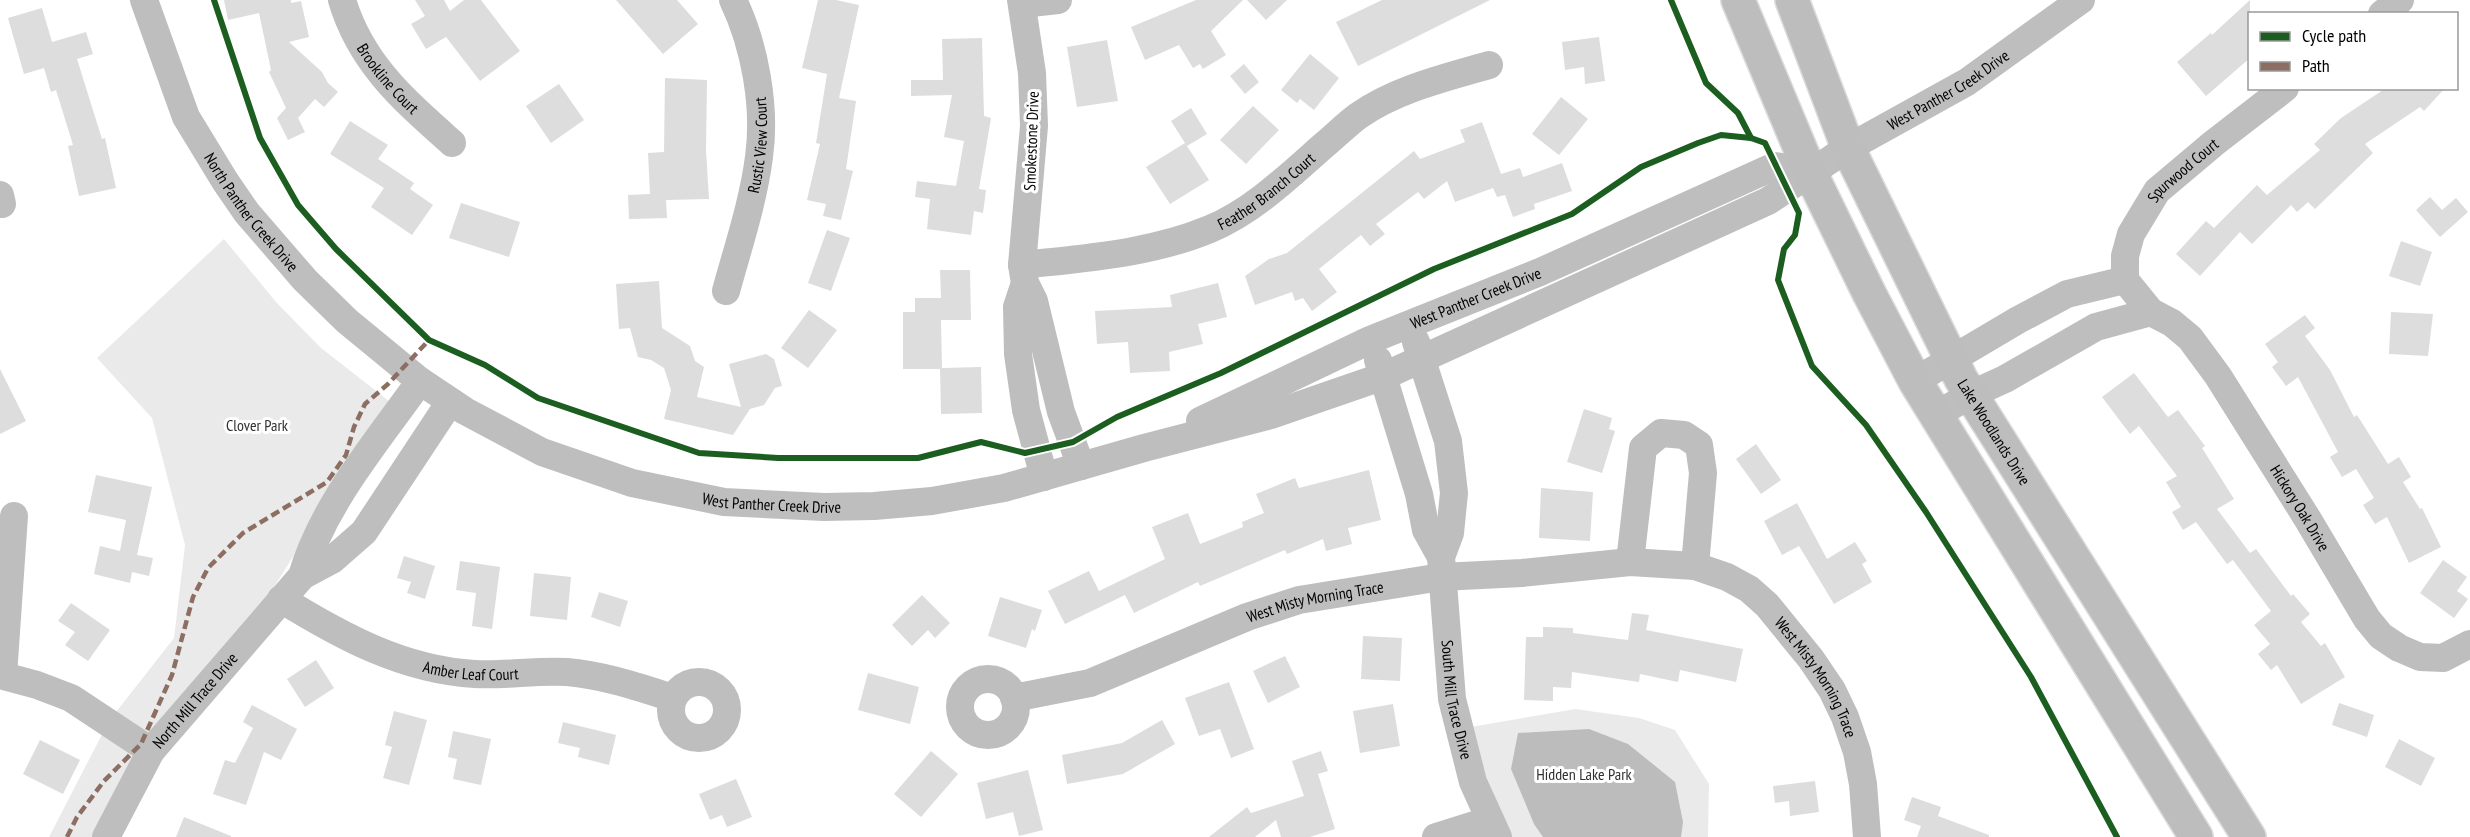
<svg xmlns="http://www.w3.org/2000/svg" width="2470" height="837" font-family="'PT Sans Narrow',sans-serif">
<rect width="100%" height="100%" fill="#fff"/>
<g fill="#eaeaea">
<polygon points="224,239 276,302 321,348 394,405 347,470 271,592 95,837 49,837 109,721 174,638 185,545 152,418 97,358"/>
<polygon points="1575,709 1639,718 1675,730 1709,784 1708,837 1512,837 1492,796 1471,727"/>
</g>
<polygon fill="#bcbcbc" points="1589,729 1628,744 1675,782 1683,822 1681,837 1543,837 1534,824 1511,769 1518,733"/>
<g fill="#ddd">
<polygon points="224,0 291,0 291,3 301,1 309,37 289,42 322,72 328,83 338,92 324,107 315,99 298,118 305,132 288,140 277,118 286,108 269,72 271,70 259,13 228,20"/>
<polygon points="415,0 444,0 450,11 464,0 481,0 520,51 480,81 446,37 426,49 411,24 425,16"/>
<polygon points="616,0 677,0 698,24 663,54"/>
<polygon points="818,0 836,0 859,5 839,98 856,101 846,169 853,171 841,220 823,216 826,204 807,200 820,144 816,143 827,74 802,68"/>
<polygon points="1196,0 1243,0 1211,31 1226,55 1203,69 1200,64 1193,68 1179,45 1145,60 1131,27"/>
<polygon points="1247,0 1287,0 1266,20"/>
<polygon points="1382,0 1490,0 1358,66 1336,22"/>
<polygon points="2250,0 2250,58 2206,96 2177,62 2211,33 2212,35"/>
<polygon points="42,8 52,42 86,32 93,54 77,59 102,139 105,138 116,188 79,196 68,146 73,145 56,90 51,92 44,68 24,74 8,18"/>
<polygon points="1599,37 1605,81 1585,84 1584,67 1565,70 1562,42"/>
<polygon points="982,38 984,116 991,118 979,189 986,190 983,213 974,211 971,235 927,229 930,199 915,197 917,181 956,186 964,141 944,137 952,95 911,96 911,80 943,80 942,39"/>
<polygon points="1107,40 1118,101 1077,107 1067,47"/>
<polygon points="1310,54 1339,78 1314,110 1300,99 1297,103 1281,90"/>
<polygon points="1244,64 1259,82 1245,94 1230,76"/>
<polygon points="665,78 707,80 706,150 709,199 666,200 667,218 629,219 628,195 650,194 648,153 664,152"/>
<polygon points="559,84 584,120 551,143 526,106"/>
<polygon points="2386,88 2445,88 2424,111 2420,107 2365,144 2373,153 2315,209 2308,202 2297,212 2291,205 2252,244 2240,232 2200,276 2176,254 2206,221 2214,228 2257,185 2267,195 2320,150 2314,144 2341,118"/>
<polygon points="1561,97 1588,119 1559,155 1532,134"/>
<polygon points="1253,106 1279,130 1246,164 1220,140"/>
<polygon points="1191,108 1207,134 1187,146 1209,180 1170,204 1146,167 1185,143 1171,121"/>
<polygon points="350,121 388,145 378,159 414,183 410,189 433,205 412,235 371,207 384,188 330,154"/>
<polygon points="1482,122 1501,174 1520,168 1523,177 1562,163 1572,191 1534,204 1535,209 1513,217 1505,195 1497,197 1493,188 1455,202 1447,181 1424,199 1418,192 1376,224 1385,234 1370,246 1361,235 1319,269 1337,292 1312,311 1303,298 1295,301 1292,292 1255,305 1245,276 1269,259 1287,253 1414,151 1420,159 1465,142 1460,130"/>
<polygon points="2430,197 2442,210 2456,198 2468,212 2440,237 2416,210"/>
<polygon points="461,203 520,222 509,257 449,238"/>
<polygon points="827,230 850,238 831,291 808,283"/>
<polygon points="2401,241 2432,252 2420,286 2389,276"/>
<polygon points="940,270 970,270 971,320 941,320 942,368 981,367 982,413 941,414 940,369 903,369 903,312 915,312 915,298 941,298"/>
<polygon points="659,281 662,328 690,346 695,361 704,367 697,397 741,407 729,364 766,354 774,359 782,386 775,388 764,405 750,409 733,435 664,419 671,390 664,368 651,360 638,357 630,328 619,329 616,284"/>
<polygon points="1218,283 1227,317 1198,324 1203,344 1169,352 1170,371 1130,373 1128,342 1097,344 1095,311 1172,307 1170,295"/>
<polygon points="809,310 837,330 808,368 781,348"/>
<polygon points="2391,312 2433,314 2428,356 2389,354"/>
<polygon points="2305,315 2315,328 2305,336 2330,370 2354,417 2357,415 2388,464 2399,457 2411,477 2403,482 2420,509 2422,508 2441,547 2409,563 2387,517 2375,524 2363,505 2374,498 2356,469 2342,477 2330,457 2338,452 2298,377 2286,386 2272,367 2278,362 2265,344"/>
<polygon points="0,369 26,421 0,434"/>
<polygon points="2134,373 2168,417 2178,410 2205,446 2202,448 2234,499 2217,509 2250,553 2256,549 2291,596 2293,594 2310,614 2301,622 2321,646 2325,643 2345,677 2301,704 2277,665 2271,670 2258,654 2270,644 2254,625 2271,611 2233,560 2227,564 2196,522 2183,530 2172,512 2181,507 2166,482 2177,476 2139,426 2130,434 2102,397"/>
<polygon points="1584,409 1612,418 1609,429 1615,431 1602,473 1567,462"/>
<polygon points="1756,444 1781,480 1761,494 1736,459"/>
<polygon points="1369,470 1381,520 1348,528 1352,544 1326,551 1323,539 1287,554 1285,550 1200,586 1198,582 1134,613 1125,595 1065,624 1048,591 1089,571 1099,591 1165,559 1152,527 1188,513 1200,544 1243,527 1242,522 1264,513 1256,494 1295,478 1299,488"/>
<polygon points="96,475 152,487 137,555 153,558 149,576 132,572 130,583 94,574 100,546 120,551 126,520 88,512"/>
<polygon points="1541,488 1593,492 1590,541 1539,538"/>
<polygon points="1797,503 1827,559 1855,542 1867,561 1862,564 1872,582 1834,604 1799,546 1782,555 1764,521"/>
<polygon points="404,556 435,566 425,599 407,593 411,582 397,578"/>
<polygon points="2443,560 2467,577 2457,591 2468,599 2454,618 2420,593"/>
<polygon points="460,561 500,567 492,629 472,626 476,593 456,590"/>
<polygon points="534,573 571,577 567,620 530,616"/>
<polygon points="599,592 628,601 620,627 591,617"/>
<polygon points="922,595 950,623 935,638 928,630 912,646 892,625"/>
<polygon points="1000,597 1042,610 1035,631 1032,629 1026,648 988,636"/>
<polygon points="71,603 110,630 88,661 65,645 75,632 58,621"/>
<polygon points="1632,613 1649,615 1646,630 1743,649 1736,682 1680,670 1678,682 1640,674 1639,682 1572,672 1571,688 1553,687 1553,701 1524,700 1526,637 1543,637 1543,627 1573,628 1573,633 1628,640"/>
<polygon points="1363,636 1402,638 1400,681 1361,679"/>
<polygon points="1285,656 1300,687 1268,703 1253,671"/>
<polygon points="316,660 334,688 305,707 287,679"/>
<polygon points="868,673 919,687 910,724 858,710"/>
<polygon points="1229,682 1254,749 1231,758 1220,729 1199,736 1185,698"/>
<polygon points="2339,703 2374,715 2367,737 2332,725"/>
<polygon points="1393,704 1400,746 1360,753 1353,711"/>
<polygon points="252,705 297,729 281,760 264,752 246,805 213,794 225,760 235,763 253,728 243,722"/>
<polygon points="394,711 427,720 409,785 383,778 392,747 385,745"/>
<polygon points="1162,720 1175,744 1123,774 1067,784 1062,755 1122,743"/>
<polygon points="563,722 616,735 609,765 578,757 580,748 558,743"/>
<polygon points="453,731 491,739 481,785 453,779 457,759 448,757"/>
<polygon points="2399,739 2435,758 2421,786 2385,767"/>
<polygon points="40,740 80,760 63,794 23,774"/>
<polygon points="931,751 958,774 921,817 894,794"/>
<polygon points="1321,751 1328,771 1318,774 1335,829 1310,837 1281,837 1276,820 1255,837 1209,837 1247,807 1251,813 1304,796 1292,761"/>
<polygon points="1028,770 1043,830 1019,836 1013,812 986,819 977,783"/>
<polygon points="736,779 752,817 727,827 722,815 710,820 699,794"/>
<polygon points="1815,781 1819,812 1790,816 1789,801 1775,803 1773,786"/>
<polygon points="1912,797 1941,807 1938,816 1989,835 1989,837 1917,837 1921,826 1904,820"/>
<polygon points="184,817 231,836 231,837 176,837"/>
</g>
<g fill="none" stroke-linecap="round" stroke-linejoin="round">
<defs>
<g id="major">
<polyline points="1738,0 1810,172 1869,293 1915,381 2196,837"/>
<path id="s12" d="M1792,0L1848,148L1961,379L2249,837"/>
</g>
</defs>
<use href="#major" stroke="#dbdbdb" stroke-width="36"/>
<g stroke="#b8b8b8" stroke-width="4" stroke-dasharray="1.5 3" stroke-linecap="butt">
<polyline points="214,0 260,138 298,205 336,249 429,340 485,365 538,398 699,453 778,458 918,458 981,442 1013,450"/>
<polyline points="1091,432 1117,417 1221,373 1434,269 1572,214 1641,167 1721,135 1751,138"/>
</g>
<g stroke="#bebebe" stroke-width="28">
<path id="s1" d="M144,0L186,117L225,181L247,213L305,280L347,321L420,381L465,411L542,452L632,483L724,502L824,507L874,506L932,501L1004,488L1144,448L1271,415L1384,376L1768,201L1848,148L1967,82L2081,0"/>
<path id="s2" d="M342,0C361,64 405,101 452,143"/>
<polyline points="1021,0 1032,73 1034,126 1022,265 1025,283 1034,301 1061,412 1081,466"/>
<polyline points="1022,4 1058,0"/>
<polyline points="2382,14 2400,0"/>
<polyline points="0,195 2,204"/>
<path id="s3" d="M1022,265C1085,258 1150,254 1210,229C1253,211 1289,176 1323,146C1335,136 1346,125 1358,116C1397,89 1444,78 1489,65"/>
<path id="s4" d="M2125,280L2151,312L2172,323L2190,338L2218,376L2307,518L2367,619L2381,636L2399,648L2420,657L2443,658L2470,644"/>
<path id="s5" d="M2125,280V256L2131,234L2157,191L2214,143L2285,88"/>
<polyline points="1025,283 1017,307 1018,354 1026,410 1044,477"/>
<path id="s6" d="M726,291C738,247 753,203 759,157C766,107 755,46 733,0"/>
<path id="s7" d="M1416,342L1448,441L1454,493L1450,533L1441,557L1452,699L1473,782L1498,837"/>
<polyline points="1378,360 1419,494 1426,530 1441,557"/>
<polyline points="1915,381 2018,320 2067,294 2125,280"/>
<polyline points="1936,415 1972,394 2005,379 2096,327 2151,312"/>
<path id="s8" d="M1200,421L1370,340L1540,272L1775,166L1810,172"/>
<polyline points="1630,562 1643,448 1661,433 1684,435 1699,445 1703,473 1695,566"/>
<path d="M302,576C323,504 377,442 420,381"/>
<path id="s9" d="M281,599C341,636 403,670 475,674C505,676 536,670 567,672C603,675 638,687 673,698"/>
<polyline points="0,675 37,685 71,698 151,751"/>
<polyline points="3,675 14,516"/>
<circle cx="988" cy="707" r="28"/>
<circle cx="699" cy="710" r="28"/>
<path id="s10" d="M1014,698L1090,683L1247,617L1299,600L1441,577L1522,573L1630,562L1695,566L1727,577L1749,589L1767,605L1811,659L1832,690L1845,717L1857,752L1863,784L1867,837"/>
<path id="s11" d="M106,837L151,751L302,576L332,560L364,532L450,402"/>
<polyline points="1436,837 1490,820"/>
</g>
<use href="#major" stroke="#bdbdbd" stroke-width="33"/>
<polyline stroke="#8d6e63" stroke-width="4.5" stroke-dasharray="9 4.5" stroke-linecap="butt" points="67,837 77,817 104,781 141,744 172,675 193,597 208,568 243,533 327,482 346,455 354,427 365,404 388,384 429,340"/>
<defs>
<g id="cycleway">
<polyline points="214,0 260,138 298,205 336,249 429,340 485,365 538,398 699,453 778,458 918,458 981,442 1025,453 1073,442 1117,417 1221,373 1434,269 1572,214 1641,167 1698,143 1721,135 1751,138 1765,143 1799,213 1795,235 1784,249 1778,280 1812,366 1866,425 1926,512 2031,677 2117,837"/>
<polyline points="1671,0 1706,83 1738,113 1751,138"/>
</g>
</defs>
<use href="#cycleway" stroke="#fff" stroke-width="10"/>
<use href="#cycleway" stroke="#1b5e20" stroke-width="6"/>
</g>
<g text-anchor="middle" stroke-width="6" stroke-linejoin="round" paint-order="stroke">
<g font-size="16" fill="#000" stroke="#fff">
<text dy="6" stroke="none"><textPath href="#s2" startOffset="92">Brookline Court</textPath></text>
<text dy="6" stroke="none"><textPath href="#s1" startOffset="2122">West Panther Creek Drive</textPath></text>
<text transform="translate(1031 141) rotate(-88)" y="6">Smokestone Drive</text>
<text dy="6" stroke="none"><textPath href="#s6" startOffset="150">Rustic View Court</textPath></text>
<text dy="6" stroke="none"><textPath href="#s5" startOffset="130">Spurwood Court</textPath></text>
<text dy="6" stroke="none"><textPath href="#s3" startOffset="260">Feather Branch Court</textPath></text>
<text dy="6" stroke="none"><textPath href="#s1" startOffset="240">North Panther Creek Drive</textPath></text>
<text dy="6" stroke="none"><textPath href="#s8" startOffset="302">West Panther Creek Drive</textPath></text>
<text dy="6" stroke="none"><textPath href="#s12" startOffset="478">Lake Woodlands Drive</textPath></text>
<text dy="6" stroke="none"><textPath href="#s1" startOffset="858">West Panther Creek Drive</textPath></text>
<text dy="6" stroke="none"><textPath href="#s4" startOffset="291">Hickory Oak Drive</textPath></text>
<text dy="6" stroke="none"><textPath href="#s10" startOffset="318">West Misty Morning Trace</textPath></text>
<text dy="6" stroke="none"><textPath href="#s9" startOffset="206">Amber Leaf Court</textPath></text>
<text dy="6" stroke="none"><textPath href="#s10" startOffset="872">West Misty Morning Trace</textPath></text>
<text dy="6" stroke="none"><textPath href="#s11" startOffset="164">North Mill Trace Drive</textPath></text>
<text dy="6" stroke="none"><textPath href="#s7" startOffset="366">South Mill Trace Drive</textPath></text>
</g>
<g font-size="16" fill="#303030" stroke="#fff">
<text x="257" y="431">Clover Park</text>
<text x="1584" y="780">Hidden Lake Park</text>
</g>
</g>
<rect x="2248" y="12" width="210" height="78" fill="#ffffff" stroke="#999999" stroke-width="1.5"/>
<rect x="2260" y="32" width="30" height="9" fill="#1b5e20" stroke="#999999" stroke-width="1.5"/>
<text x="2302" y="42" font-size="18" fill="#000000">Cycle path</text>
<rect x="2260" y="62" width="30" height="9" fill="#8d6e63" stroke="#999999" stroke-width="1.5"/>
<text x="2302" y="72" font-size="18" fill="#000000">Path</text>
</svg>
